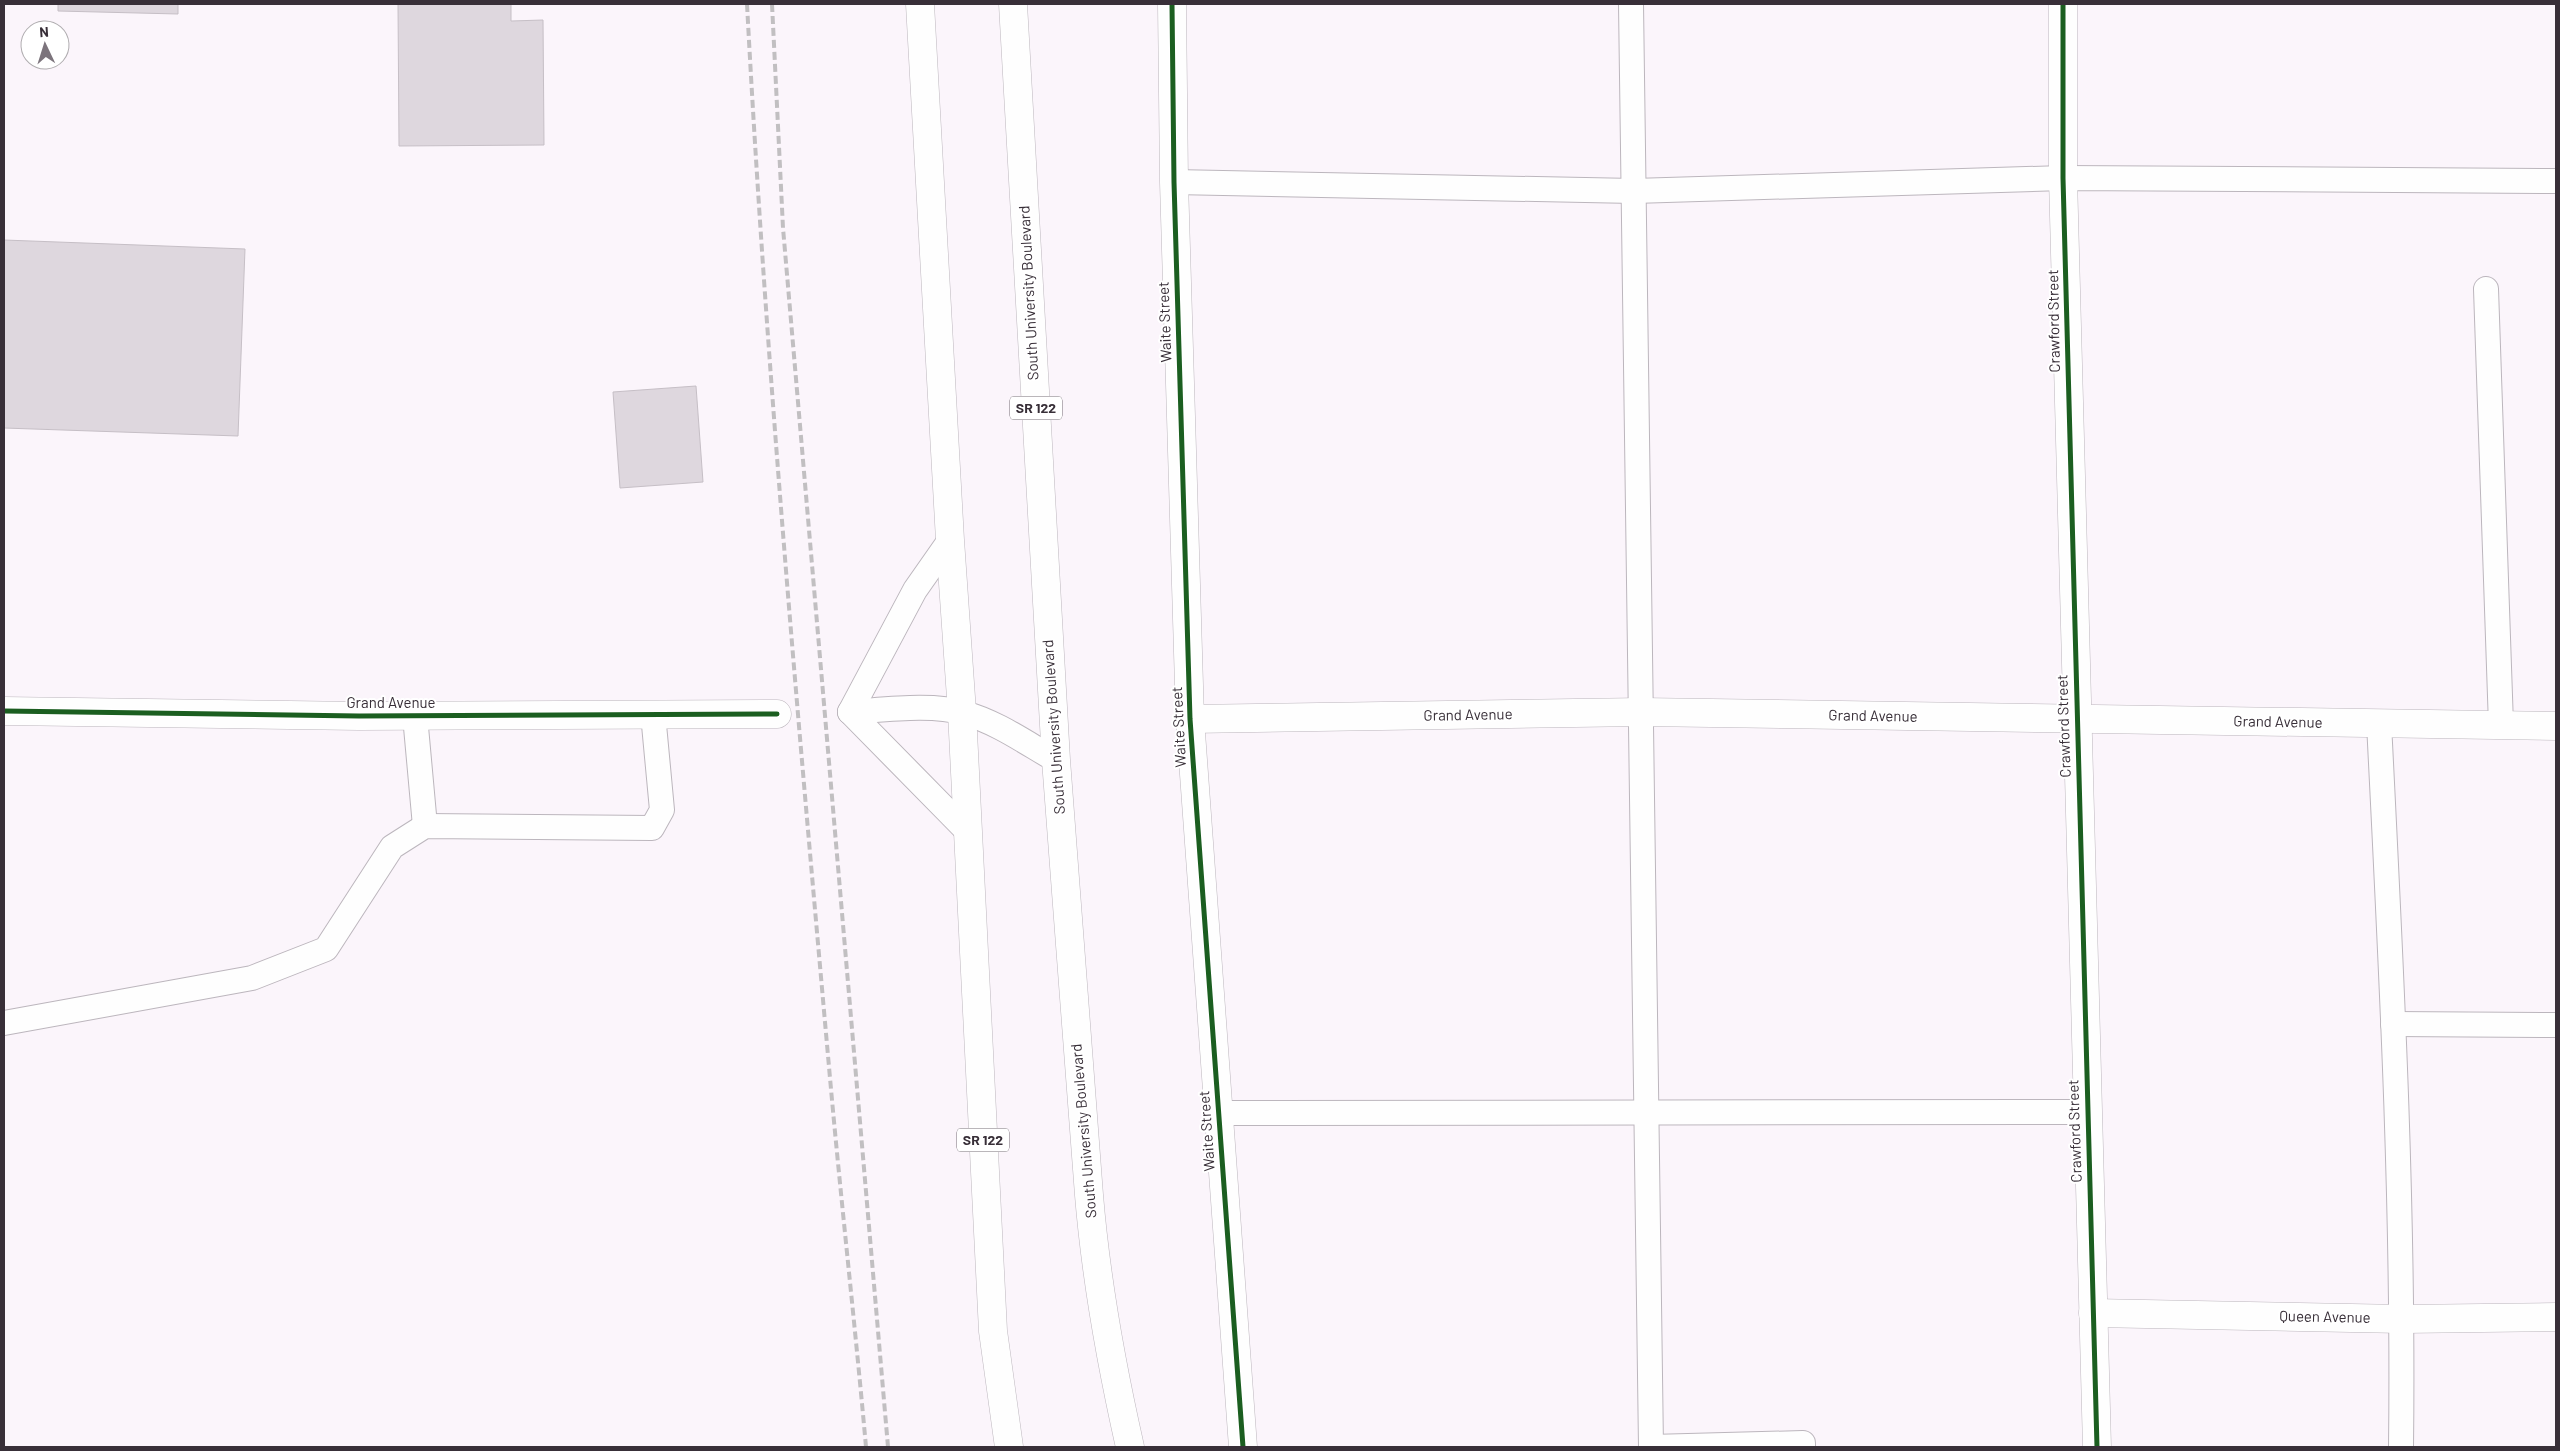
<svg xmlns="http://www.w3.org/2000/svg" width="2560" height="1451" font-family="Barlow,sans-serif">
<rect width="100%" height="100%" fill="#fbf5fb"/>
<g fill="#ded7de" stroke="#c6bfc6">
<polygon points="58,4 178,4 178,14 58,11"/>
<polygon points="398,4 511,4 511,21 543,20 544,145 399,146"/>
<polygon points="4,240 245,249 238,436 4,428"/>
<polygon points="696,386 703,482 620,488 613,392"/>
</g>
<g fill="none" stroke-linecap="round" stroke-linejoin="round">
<defs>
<g id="service">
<polyline points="1631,4 1651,1447"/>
<polyline points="1174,182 1634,191 2063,178 2556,181"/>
<polyline points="2486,289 2501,725"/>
<path d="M850,712C883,710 932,703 964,713C997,722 1026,743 1056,760"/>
<polyline points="850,712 915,590 950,540"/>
<polyline points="850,712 968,832"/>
<polyline points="415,716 425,826"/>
<path d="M2379,723C2391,964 2404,1206 2401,1447"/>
<polyline points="4,1023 252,978 326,949 392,847 425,826 652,828 662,810 653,714"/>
<polyline points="2393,1024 2556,1025"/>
<polyline points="1218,1113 2087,1112"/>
<polyline points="1651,1447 1803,1443 1803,1447"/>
</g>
<g id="minor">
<polyline points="1172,4 1174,182 1190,719 1243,1447"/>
<polyline points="2063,4 2063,178 2097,1447"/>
<polyline points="4,711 359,716 777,714"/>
<polyline points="1190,719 1642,712 2556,726"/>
<polyline points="2093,1313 2403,1319 2556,1317"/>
</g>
<g id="primary">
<polyline points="920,4 950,540 962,712 993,1331 1009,1447"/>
<path d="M1013,4L1056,760L1089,1195C1096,1280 1111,1363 1130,1447"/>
</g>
</defs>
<use href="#service" stroke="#bcb6bd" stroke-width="26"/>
<use href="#minor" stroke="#bcb6bd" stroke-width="29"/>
<use href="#primary" stroke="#bcb6bd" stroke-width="29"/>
<use href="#service" stroke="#fefefe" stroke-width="24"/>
<use href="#minor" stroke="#fefefe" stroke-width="28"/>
<use href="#primary" stroke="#fefefe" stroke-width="28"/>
<g stroke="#c1bfc1" stroke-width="4" stroke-dasharray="8 4" stroke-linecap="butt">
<path d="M747,4C766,362 798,720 830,1078C841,1201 855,1324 866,1447"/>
<polyline points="772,4 783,228 888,1447"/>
</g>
<defs>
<g id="cycleway">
<polyline points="1172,4 1174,182 1190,719 1243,1447"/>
<polyline points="2063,4 2063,178 2097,1447"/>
<polyline points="4,711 359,716 777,714"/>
</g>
</defs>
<use href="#cycleway" stroke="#fff" stroke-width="8"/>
<use href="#cycleway" stroke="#1b5e20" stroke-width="5"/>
</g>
<g text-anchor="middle" stroke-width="4" stroke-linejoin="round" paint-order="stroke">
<g fill="#fff" stroke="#746d74" stroke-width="1">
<rect x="1010" y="396.5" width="52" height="23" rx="4"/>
<rect x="957" y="1128.5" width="52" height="23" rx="4"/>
</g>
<g font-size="14" font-weight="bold" fill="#382f38">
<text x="1036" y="413">SR 122</text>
<text x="983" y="1145">SR 122</text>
</g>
<g font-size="15" fill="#382f38" stroke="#fff">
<text transform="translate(1029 293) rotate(-93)" y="5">South University Boulevard</text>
<text transform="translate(2054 321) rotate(-91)" y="5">Crawford Street</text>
<text transform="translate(1165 322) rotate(-92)" y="5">Waite Street</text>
<text x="391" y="708">Grand Avenue</text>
<text transform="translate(1468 715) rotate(-1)" y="5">Grand Avenue</text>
<text transform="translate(1873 716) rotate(1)" y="5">Grand Avenue</text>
<text transform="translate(2278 722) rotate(1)" y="5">Grand Avenue</text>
<text transform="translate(2064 726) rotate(-92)" y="5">Crawford Street</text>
<text transform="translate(1054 727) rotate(-94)" y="5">South University Boulevard</text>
<text transform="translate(1179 727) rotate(-93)" y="5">Waite Street</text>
<text transform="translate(1084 1131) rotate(-95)" y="5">South University Boulevard</text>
<text transform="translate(1207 1131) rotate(-94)" y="5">Waite Street</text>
<text transform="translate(2075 1131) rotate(-92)" y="5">Crawford Street</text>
<text transform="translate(2325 1317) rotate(1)" y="5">Queen Avenue</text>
</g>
</g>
<rect width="2560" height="1451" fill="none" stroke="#382f38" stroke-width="10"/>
<g transform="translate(45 45) rotate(356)"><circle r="24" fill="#ffffff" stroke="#afacaf"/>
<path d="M0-4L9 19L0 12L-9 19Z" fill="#7c747c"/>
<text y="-8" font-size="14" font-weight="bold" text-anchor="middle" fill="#382f38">N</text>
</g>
</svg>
